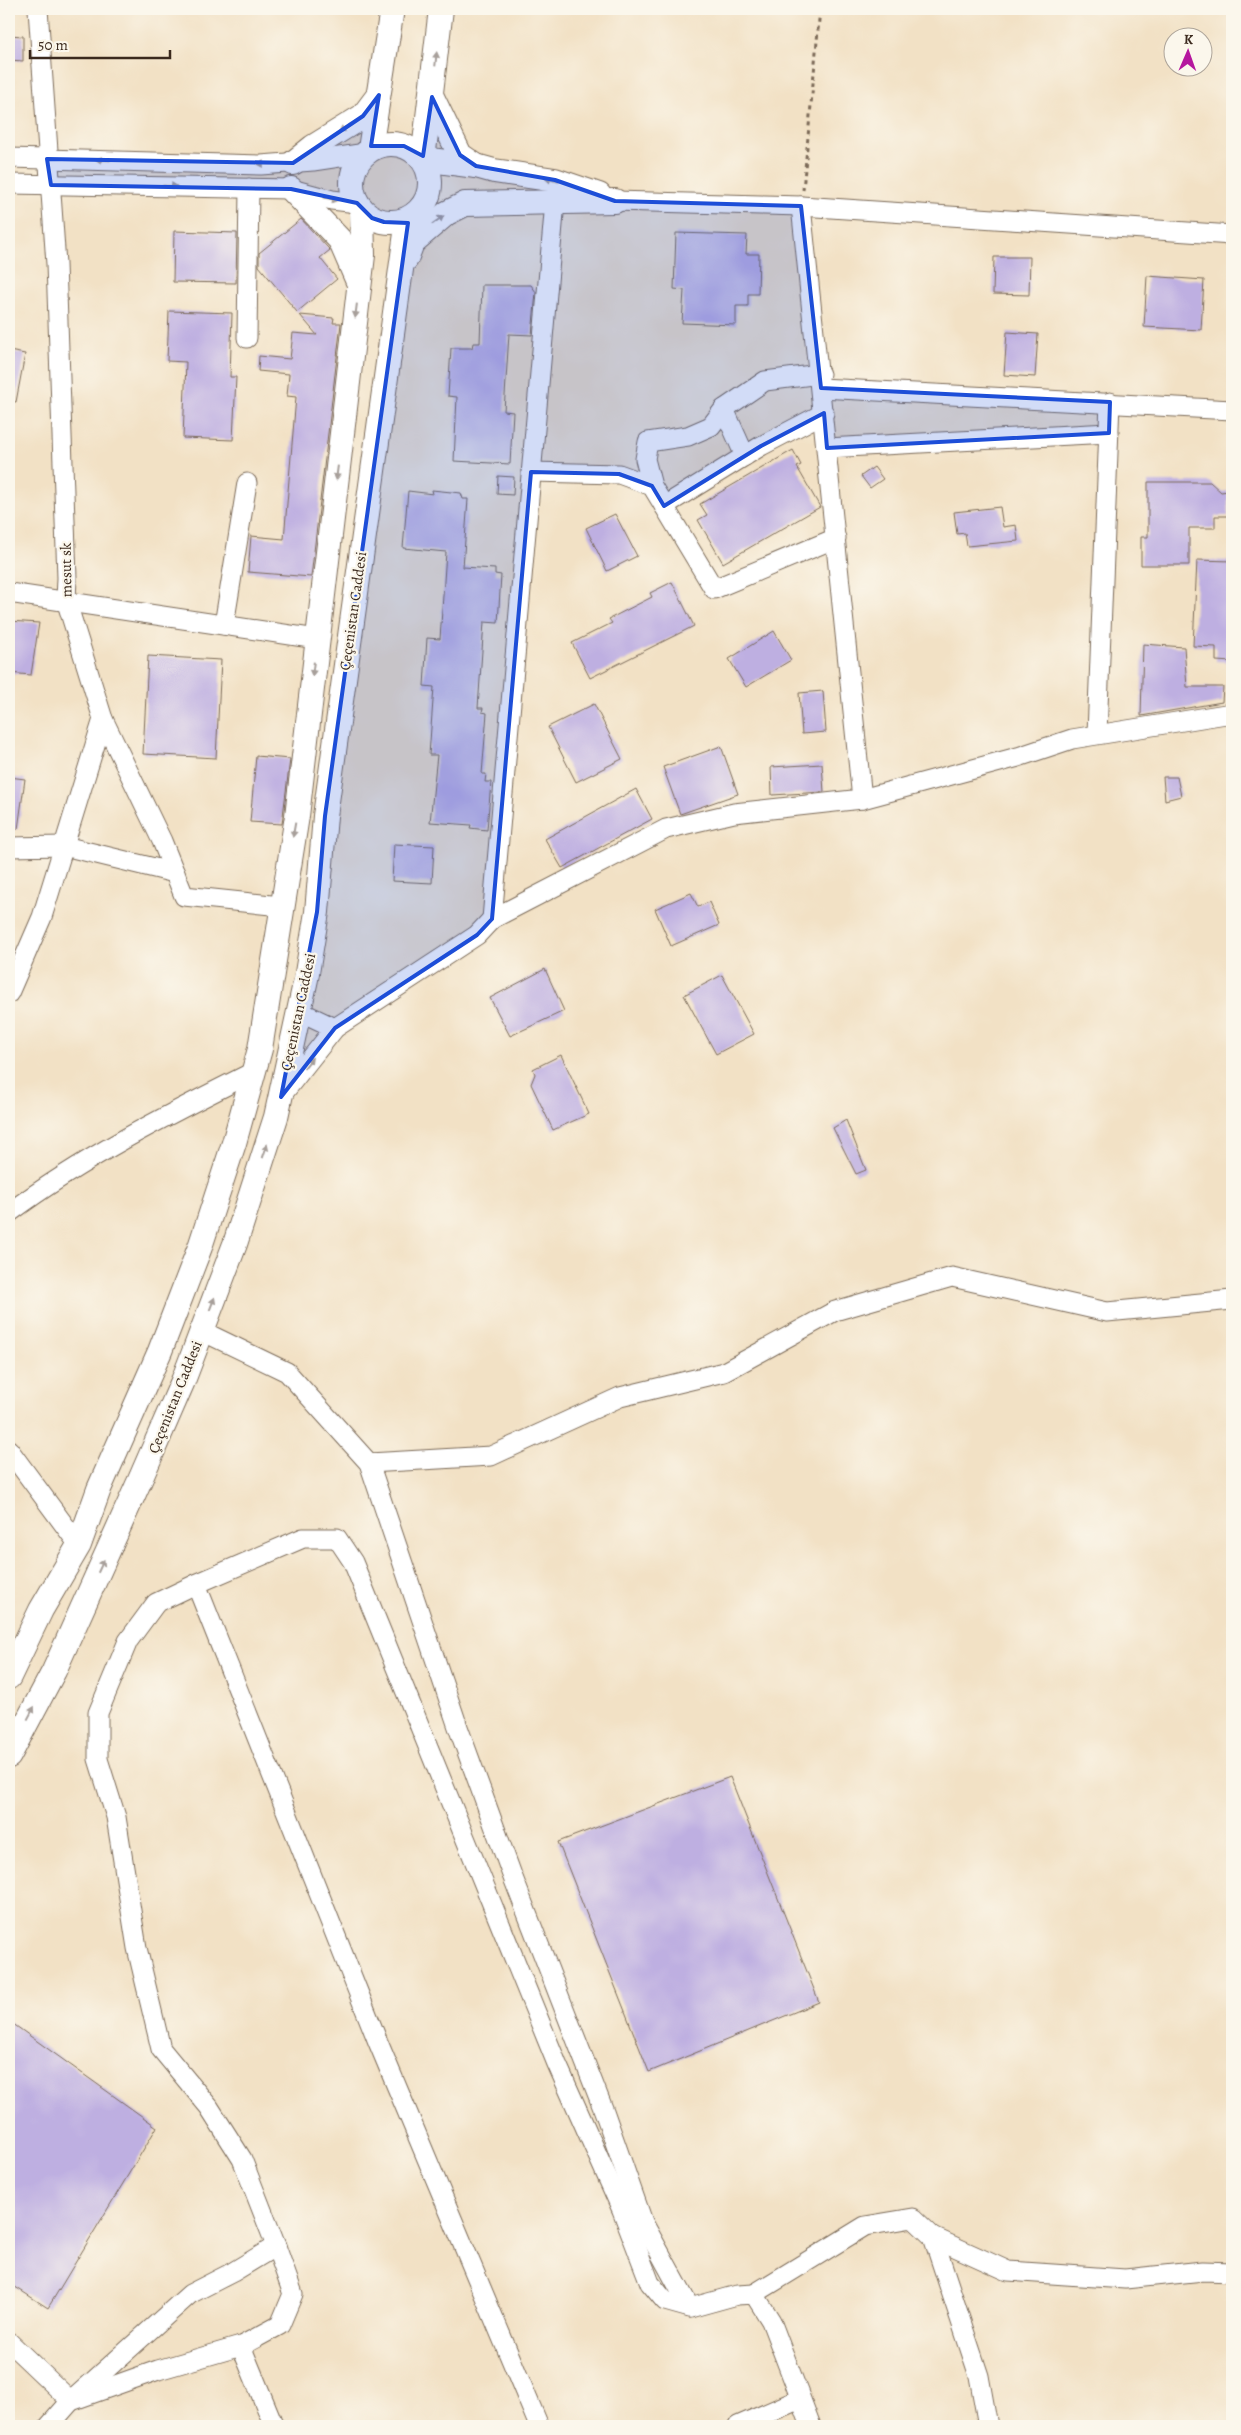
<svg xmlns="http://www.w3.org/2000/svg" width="1241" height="2435" font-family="Alegreya,serif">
<rect width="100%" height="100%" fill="#fbf7ec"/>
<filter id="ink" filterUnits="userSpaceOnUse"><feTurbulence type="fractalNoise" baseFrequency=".02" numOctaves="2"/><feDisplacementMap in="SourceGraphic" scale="10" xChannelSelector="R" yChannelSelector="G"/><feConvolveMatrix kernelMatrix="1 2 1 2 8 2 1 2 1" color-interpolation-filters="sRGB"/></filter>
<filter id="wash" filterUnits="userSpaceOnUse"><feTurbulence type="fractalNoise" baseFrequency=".0096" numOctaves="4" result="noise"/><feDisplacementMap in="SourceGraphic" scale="20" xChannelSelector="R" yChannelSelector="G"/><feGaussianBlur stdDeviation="1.12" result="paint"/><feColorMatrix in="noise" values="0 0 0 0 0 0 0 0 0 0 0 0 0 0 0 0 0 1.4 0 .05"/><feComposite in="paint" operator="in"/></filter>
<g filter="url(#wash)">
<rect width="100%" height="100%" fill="#f2e1c5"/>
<g id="blocks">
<g fill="#beafe1">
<polygon points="9,35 23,36 23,61 9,60"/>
<polygon points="301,219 328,248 330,250 320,258 337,279 297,312 259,266 259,253"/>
<polygon points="174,231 237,233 236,283 173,282"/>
<polygon points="676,233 747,235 746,254 759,254 758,294 748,294 748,306 736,306 736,325 682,323 684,290 674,289"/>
<polygon points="994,257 1030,257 1029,295 993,294"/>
<polygon points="1147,276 1204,280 1201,330 1144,327"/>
<polygon points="482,285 531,285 536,292 532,335 509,334 504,411 513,412 510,464 454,461 457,397 448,396 451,348 472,348 473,343 480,343"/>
<polygon points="169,311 232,313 230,377 236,377 233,440 183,438 186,362 167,361"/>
<polygon points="300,315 334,318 333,323 341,323 311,577 248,572 251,536 284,539 296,397 287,396 289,374 258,371 259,356 290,359 293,333 317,335"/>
<polygon points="1007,332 1038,334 1035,377 1004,375"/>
<polygon points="9,351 25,354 16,402 9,401"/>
<polygon points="793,450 801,465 797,467 820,507 723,563 698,520 707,515 700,504"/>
<polygon points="874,467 883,479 870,488 861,476"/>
<polygon points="498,476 514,477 513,495 497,494"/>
<polygon points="1148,482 1210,482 1221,492 1228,491 1228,516 1215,516 1215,528 1189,528 1189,565 1141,565 1141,537 1148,537"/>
<polygon points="432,490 461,493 463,499 468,499 463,567 495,569 495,574 501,575 498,623 484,622 478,708 483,708 482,712 487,713 482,774 486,774 485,782 491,782 487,830 470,828 471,825 430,822 437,755 429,755 434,687 424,686 427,638 440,639 446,552 403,548 408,491 433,494"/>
<polygon points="1000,507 1003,527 1016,525 1018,541 967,546 965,533 957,534 954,512"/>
<polygon points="615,514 637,556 607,571 586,528"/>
<polygon points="1197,560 1232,561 1232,662 1216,661 1216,647 1193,646"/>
<polygon points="672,582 694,626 590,678 572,643 612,623 609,619 652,597 650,593"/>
<polygon points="9,621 39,623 31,675 9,673"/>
<polygon points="774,631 791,660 746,687 729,659"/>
<polygon points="1143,644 1184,647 1187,687 1223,687 1222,702 1141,716"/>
<polygon points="148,656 221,660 216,758 143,754"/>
<polygon points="823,691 826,732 802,734 799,693"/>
<polygon points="594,704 622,759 576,782 548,727"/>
<polygon points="721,746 738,794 680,814 663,767"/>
<polygon points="256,756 290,759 282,824 250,822"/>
<polygon points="822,764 824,792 772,795 771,767"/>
<polygon points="9,777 25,779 18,829 9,829"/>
<polygon points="1163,777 1177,777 1181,796 1165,800"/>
<polygon points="636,789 652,819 562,868 545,839"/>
<polygon points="394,844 434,846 432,883 392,881"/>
<polygon points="691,893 698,907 709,902 719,925 671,946 655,909"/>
<polygon points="545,969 564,1011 510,1036 490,998"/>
<polygon points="722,975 754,1034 716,1054 684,995"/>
<polygon points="561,1055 589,1114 553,1130 531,1084 535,1074 533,1069"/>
<polygon points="846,1120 866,1170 856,1174 833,1128"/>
<polygon points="730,1777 819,2002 649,2072 558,1842"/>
<polygon points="9,2021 157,2127 48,2308 9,2283"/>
</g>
</g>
</g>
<g filter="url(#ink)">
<use href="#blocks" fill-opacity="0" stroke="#7b6a58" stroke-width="1"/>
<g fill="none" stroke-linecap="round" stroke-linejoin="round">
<defs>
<g id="minor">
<polyline points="9,158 261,165 313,161 366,153"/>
<polyline points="9,184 291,189 332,200 357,203"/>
<polyline points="615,201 801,206 1232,235"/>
<polyline points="801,206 862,799"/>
<polyline points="247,338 249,188"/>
<polyline points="821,388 1232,410"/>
<polyline points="724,409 745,456"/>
<polyline points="827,448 1109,433"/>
<polyline points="531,472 619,474 652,486 714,589 836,538"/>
<polyline points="652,486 645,459 648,442 688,436 711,426 724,409 765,381 820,374"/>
<polyline points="664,506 761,446 824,413"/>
<polyline points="9,593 317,639"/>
<polyline points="224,625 247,483"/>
<polyline points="103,719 162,841 184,896 281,906"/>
<polyline points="1097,734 1110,402"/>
<polyline points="9,847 64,846 175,873"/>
<polyline points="492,919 555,202"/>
<polyline points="9,993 42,917 103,719 66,600 67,578 56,264 38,9"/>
<polyline points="299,1011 335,1028"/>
<polyline points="281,1096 335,1028 477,935 492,919 666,829 734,813 862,799 1018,757 1072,739 1232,713"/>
<path d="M9,1213C84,1157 169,1114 253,1072"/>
<polyline points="202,1331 287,1372 369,1463 458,1727 512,1875 604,2111 643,2222 690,2308"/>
<polyline points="9,1450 79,1545"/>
<polyline points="369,1463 491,1456 620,1397 724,1372 835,1311 952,1277 1107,1312 1232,1300"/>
<polyline points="196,1584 378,2042 539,2426"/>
<polyline points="933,2237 1008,2271 1125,2279 1203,2271 1232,2272"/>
<polyline points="754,2294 865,2226 913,2218 933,2237 979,2376 988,2426"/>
<polyline points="9,2342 71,2401 158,2370 241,2346 280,2325 293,2294 276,2246"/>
<polyline points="241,2346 274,2426"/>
<polyline points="49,2426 71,2401 190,2294 233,2272 276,2246 242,2159 209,2107 161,2049 137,1948 116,1817 98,1759 98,1713 128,1641 156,1603 196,1584 303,1538 337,1538 353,1562 557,2064 622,2210 650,2283 665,2301 690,2308 737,2295 754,2294 771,2321 811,2426"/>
<polyline points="738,2426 800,2399"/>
</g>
<g id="major">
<polyline points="441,9 423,159 476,166"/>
<polyline points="432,97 460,155 476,166 494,171 555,180 599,195"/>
<circle cx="391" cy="183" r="39"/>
<polyline points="370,149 392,9"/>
<polyline points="293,163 313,147 363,116 378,96"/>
<polyline points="291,189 340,240 359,284"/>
<polyline points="406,259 412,243 447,213 465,204 615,201"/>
<polyline points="9,1677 41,1610 79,1545 99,1489 160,1351 200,1247 234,1143 260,1049 297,816 363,255 362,210"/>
<polyline points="9,1756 54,1671 140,1480 183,1381 235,1244 276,1117 306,979 317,912 325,816 408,219"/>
</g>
</defs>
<use href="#minor" stroke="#7b6a58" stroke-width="21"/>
<use href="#major" stroke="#7b6a58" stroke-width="26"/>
<polyline stroke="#7b6a58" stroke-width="3" stroke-dasharray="4 4" stroke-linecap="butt" points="803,190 820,9"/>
<use href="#minor" stroke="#fff" stroke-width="19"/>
<use href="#major" stroke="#fff" stroke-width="24"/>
</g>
<defs><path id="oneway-solid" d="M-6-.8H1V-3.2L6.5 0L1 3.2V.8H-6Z" transform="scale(1.25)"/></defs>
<g fill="#a79f9a">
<use href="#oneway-solid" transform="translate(436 59) rotate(-84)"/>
<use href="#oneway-solid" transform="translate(345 128) rotate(148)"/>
<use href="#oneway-solid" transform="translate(103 160) rotate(-178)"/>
<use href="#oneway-solid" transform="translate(265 164) rotate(178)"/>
<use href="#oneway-solid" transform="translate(552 180) rotate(-167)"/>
<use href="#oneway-solid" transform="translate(170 186) rotate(2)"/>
<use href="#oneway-solid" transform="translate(331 199) rotate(11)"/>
<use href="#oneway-solid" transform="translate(438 220) rotate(-36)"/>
<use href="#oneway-solid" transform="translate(356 311) rotate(97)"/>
<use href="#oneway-solid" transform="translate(337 473) rotate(97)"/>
<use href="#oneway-solid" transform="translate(313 669) rotate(97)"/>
<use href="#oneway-solid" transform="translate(294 830) rotate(100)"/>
<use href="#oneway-solid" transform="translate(308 1063) rotate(-52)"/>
<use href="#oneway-solid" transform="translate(265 1151) rotate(-72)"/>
<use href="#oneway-solid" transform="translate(212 1304) rotate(-69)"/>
<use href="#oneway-solid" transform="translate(101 1566) rotate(-65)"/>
<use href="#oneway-solid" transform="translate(31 1713) rotate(-62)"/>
</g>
</g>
<path fill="#1d4ed8" fill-opacity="0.2" stroke="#1d4ed8" stroke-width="4" stroke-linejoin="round" d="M379,95L371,146H404L423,156L432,97L460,155L476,166L555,180L615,201L801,206L821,388L1110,402L1109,433L827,448L824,413L761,446L664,506L652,486L619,474L531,472L492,919L477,935L335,1028L281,1097L317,912L325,816L408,223L384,222L372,218L357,203L291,189L51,185L47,159L293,163L363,116Z"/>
<g text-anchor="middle" stroke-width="4.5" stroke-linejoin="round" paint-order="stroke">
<g font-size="15" fill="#3b2a1e" stroke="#fbf7ec">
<text transform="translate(66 570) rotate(-91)" y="5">mesut sk</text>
<text transform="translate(353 611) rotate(-82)" y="5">Çeçenistan Caddesi</text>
<text transform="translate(298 1012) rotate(-78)" y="5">Çeçenistan Caddesi</text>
<text transform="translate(175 1397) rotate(-68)" y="5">Çeçenistan Caddesi</text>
</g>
</g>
<rect width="1241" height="2435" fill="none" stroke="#fbf7ec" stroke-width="30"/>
<g transform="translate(1188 52) rotate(2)"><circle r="24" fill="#fbf7ec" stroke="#aea59a"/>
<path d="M0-4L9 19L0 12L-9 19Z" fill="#b5179e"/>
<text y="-8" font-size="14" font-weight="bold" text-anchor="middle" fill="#3b2a1e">K</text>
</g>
<path d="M30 50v8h140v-8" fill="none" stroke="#3b2a1e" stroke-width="2.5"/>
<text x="38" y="50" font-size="15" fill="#3b2a1e" stroke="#fbf7ec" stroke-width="4" paint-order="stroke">50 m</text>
</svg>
